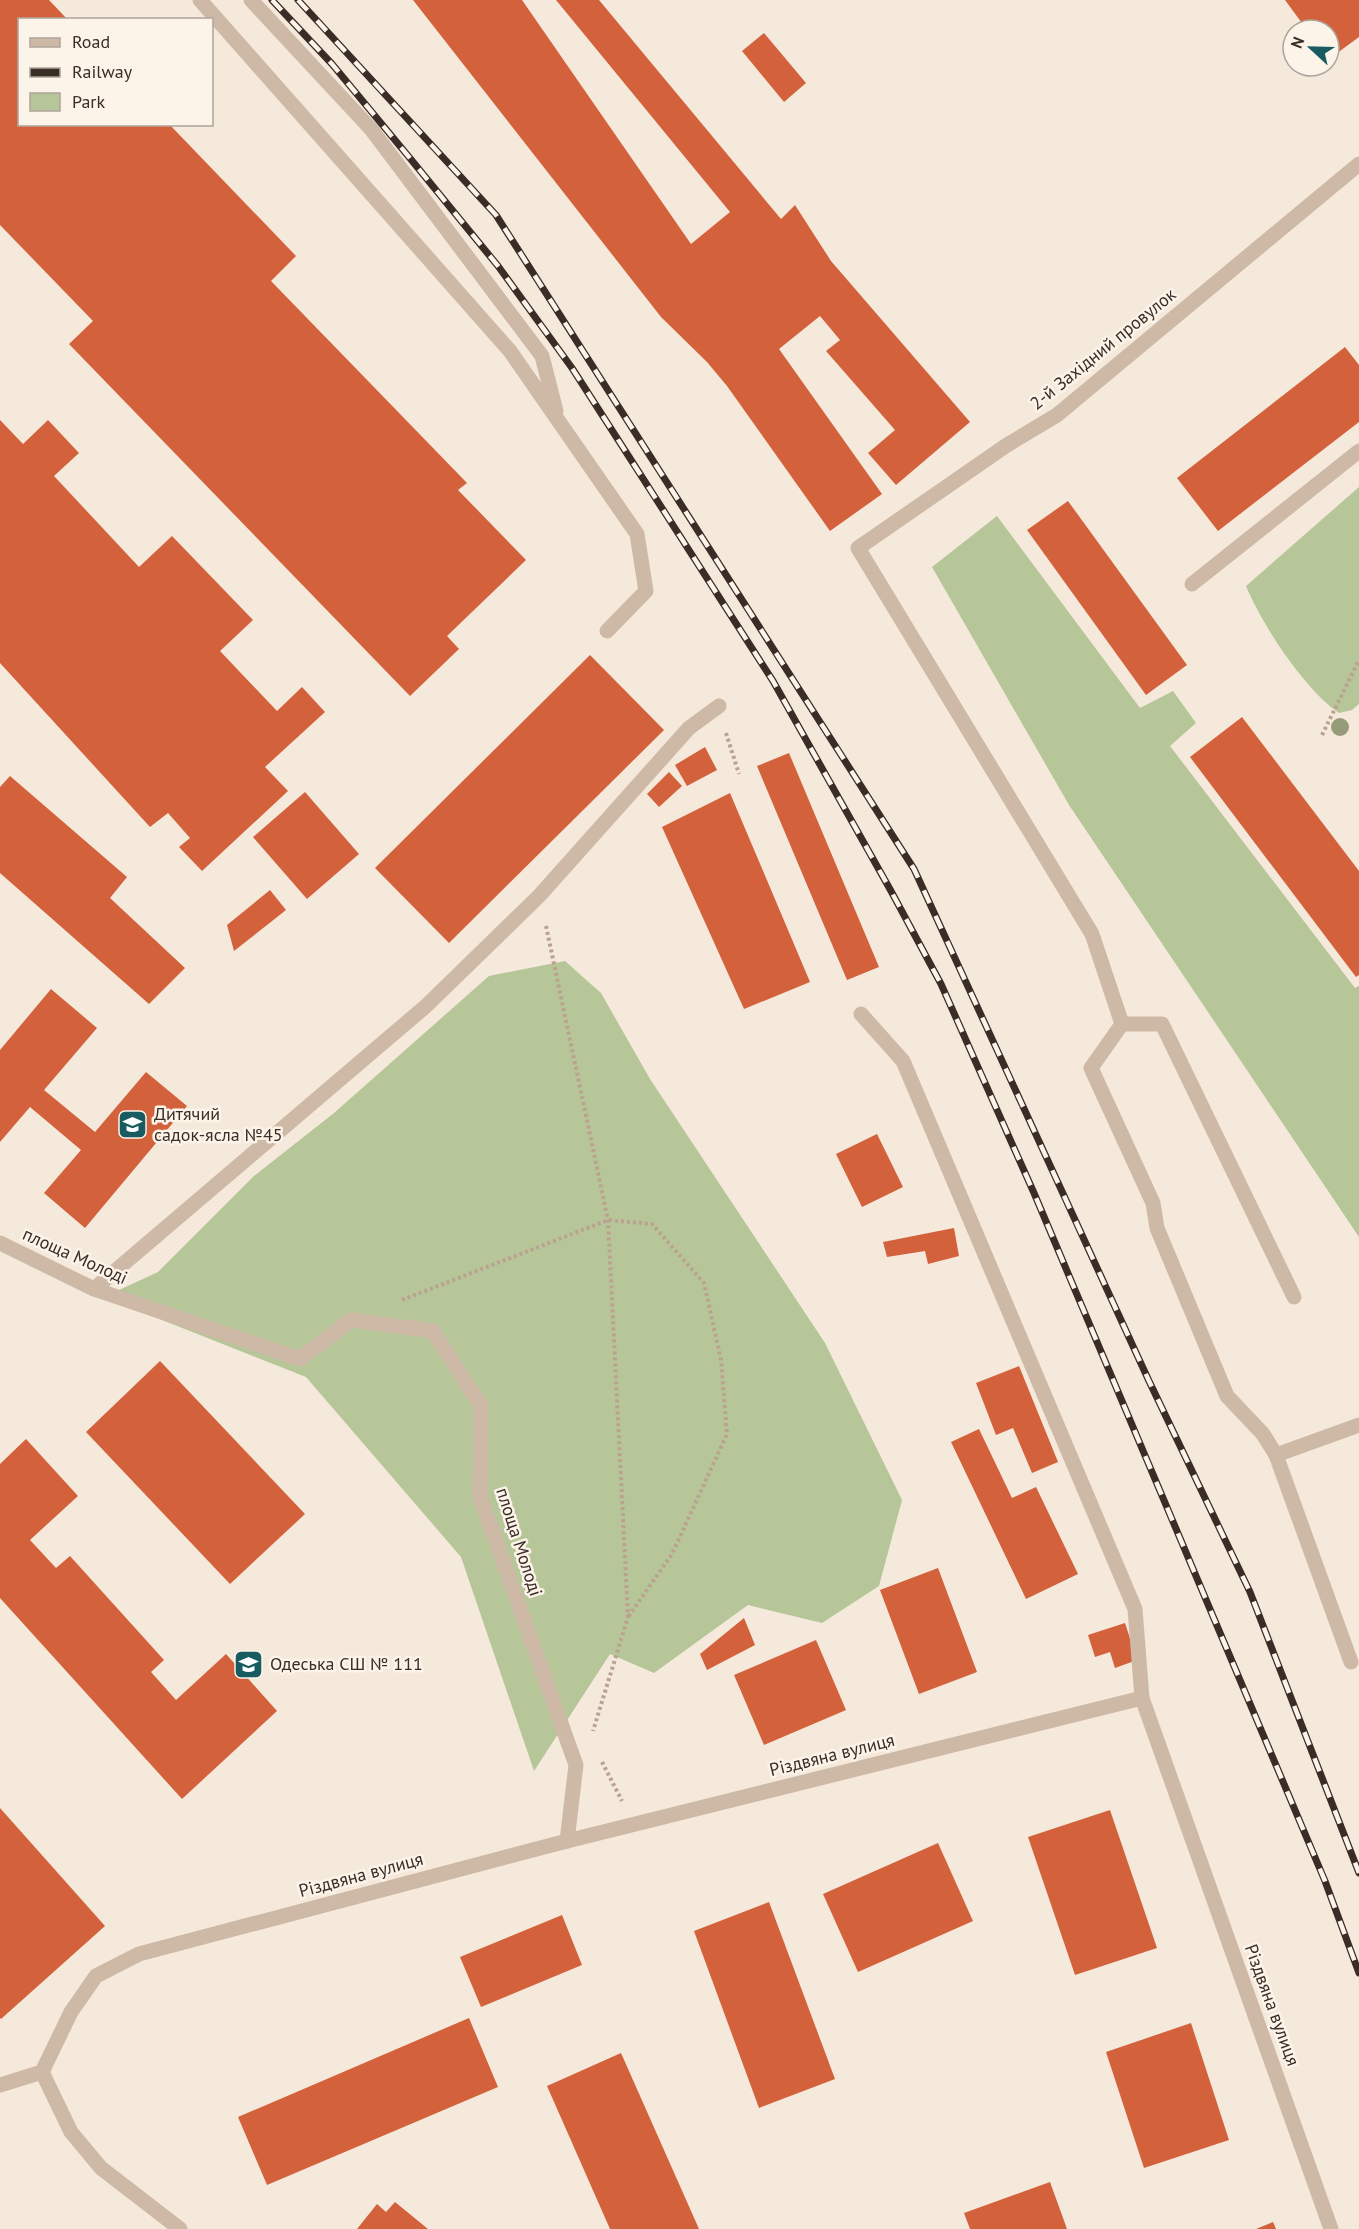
<svg xmlns="http://www.w3.org/2000/svg" width="1359" height="2229" font-family="'PT Sans',sans-serif">
<rect width="100%" height="100%" fill="#f5e9db"/>
<g fill="#b6c699">
<path d="M1359,487V704L1352,710L1339,713C1305,690 1262,625 1246,586Z"/>
<polygon points="997,516 1140,708 1173,691 1196,723 1170,746 1355,988 1359,986 1359,1237 1069,805 932,567"/>
<polygon points="565,961 601,993 650,1079 825,1343 902,1500 879,1586 822,1623 748,1605 654,1673 610,1654 534,1771 461,1557 306,1377 104,1297 158,1272 254,1176 334,1113 489,976"/>
</g>
<g fill="#d3613b">
<polygon points="0,0 49,0 68,20 20,20 20,124 169,124 296,256 271,281 467,483 458,490 526,560 447,636 459,649 410,696 69,344 93,321 0,225"/>
<polygon points="413,0 522,0 691,244 730,212 556,0 599,0 781,219 795,205 831,261 970,422 896,485 868,453 895,430 826,351 840,340 820,316 779,349 882,494 830,531 727,386 707,362 661,317"/>
<polygon points="1285,0 1359,0 1359,37 1329,59 1329,30 1307,30"/>
<polygon points="764,33 806,83 784,102 742,51"/>
<polygon points="1345,347 1359,365 1359,422 1218,531 1177,478"/>
<polygon points="0,420 23,444 48,420 79,453 54,476 139,567 172,536 253,620 220,651 277,711 302,687 325,712 265,767 288,791 202,871 179,847 190,838 168,813 150,827 0,663"/>
<polygon points="1068,501 1187,665 1146,695 1027,530"/>
<polygon points="590,655 664,730 449,943 375,868"/>
<polygon points="1242,717 1359,871 1359,975 1356,977 1190,757"/>
<polygon points="705,747 717,770 687,786 675,765"/>
<polygon points="789,753 879,967 847,980 757,766"/>
<polygon points="669,772 682,786 659,807 647,794"/>
<polygon points="10,776 127,877 110,898 185,968 149,1004 0,873 0,787"/>
<polygon points="305,792 359,854 307,899 253,837"/>
<polygon points="730,793 810,982 744,1009 662,827"/>
<polygon points="270,890 286,910 234,951 227,925"/>
<polygon points="51,989 97,1028 44,1090 95,1132 146,1072 187,1106 85,1228 44,1193 81,1150 30,1107 0,1142 0,1050"/>
<polygon points="877,1134 903,1187 862,1207 836,1154"/>
<polygon points="954,1228 959,1256 928,1264 925,1251 887,1257 883,1242"/>
<polygon points="160,1361 305,1514 230,1584 86,1432"/>
<polygon points="1019,1366 1058,1462 1032,1473 1013,1428 996,1435 976,1383"/>
<polygon points="979,1429 1012,1498 1036,1487 1078,1574 1026,1599 951,1442"/>
<polygon points="26,1439 78,1496 30,1540 56,1568 70,1556 164,1660 151,1672 176,1700 226,1654 277,1711 182,1799 0,1598 0,1464"/>
<polygon points="938,1568 977,1672 919,1694 880,1590"/>
<polygon points="744,1618 755,1645 707,1670 700,1654"/>
<polygon points="1125,1623 1137,1660 1115,1668 1110,1652 1095,1657 1088,1635"/>
<polygon points="816,1640 846,1710 764,1745 734,1675"/>
<polygon points="0,1808 105,1926 1,2019 0,2018"/>
<polygon points="1110,1810 1157,1948 1075,1975 1028,1837"/>
<polygon points="938,1843 973,1921 858,1972 823,1894"/>
<polygon points="769,1902 835,2079 759,2108 694,1931"/>
<polygon points="562,1915 582,1965 481,2007 460,1957"/>
<polygon points="469,2018 498,2087 267,2185 238,2117"/>
<polygon points="1191,2023 1229,2140 1144,2168 1106,2052"/>
<polygon points="621,2053 699,2229 610,2229 547,2086"/>
<polygon points="1050,2182 1067,2229 970,2229 964,2213"/>
<polygon points="395,2202 428,2229 357,2229 377,2204 386,2212"/>
<polygon points="1273,2222 1276,2229 1256,2229"/>
</g>
<g fill="none" stroke-linecap="round" stroke-linejoin="round">
<g stroke="#bba290" stroke-width="4" stroke-dasharray="3 3" stroke-linecap="butt">
<polyline points="726,733 739,774"/>
<polyline points="1322,735 1359,660"/>
<polyline points="546,926 608,1220 628,1617 593,1731"/>
<polyline points="402,1300 608,1220 652,1224 704,1283 721,1360 727,1434 672,1554 628,1617"/>
<polyline points="602,1762 622,1801"/>
</g>
<g stroke="#ceb9a6" stroke-width="15">
<polyline points="200,0 510,351 637,534 646,591 607,631"/>
<polyline points="251,0 371,129 542,356 556,411"/>
<polyline points="1192,584 1359,451"/>
<polyline points="861,1014 903,1061 1135,1609 1142,1698"/>
<polyline points="1122,1024 1091,1068 1153,1203 1157,1228 1227,1396 1263,1434 1276,1455 1351,1662"/>
<polyline points="0,1243 94,1289 300,1359 351,1320 433,1331 481,1406 480,1497 576,1765 567,1841"/>
<polyline points="94,1289 426,1006 539,896 689,728 719,706"/>
<polyline points="1294,1297 1162,1024 1122,1024 1092,934 858,548 1007,445 1057,415 1359,164"/>
<polyline points="1276,1455 1359,1425"/>
</g>
<g stroke="#ceb9a6" stroke-width="15">
<polyline points="42,2072 71,2012 96,1976 139,1954 567,1841 1142,1698 1331,2229"/>
<polyline points="42,2072 71,2132 101,2168 180,2229"/>
<polyline points="0,2085 42,2072"/>
</g>
<defs>
<g id="rail">
<polyline points="272,0 332,64 409,157 498,266 572,368 773,681 891,891 941,984 1034,1193 1325,1881 1359,1973"/>
<polyline points="298,0 496,215 914,869 1149,1381 1250,1592 1359,1873"/>
</g>
</defs>
<use href="#rail" stroke="#3a2d27" stroke-width="7"/>
<use href="#rail" stroke="#fcf3e9" stroke-width="4.5" stroke-dasharray="14" stroke-linecap="butt"/>
</g>
<circle fill="#969b79" cx="1340" cy="727" r="9"/>
<defs>
<symbol id="school-square" viewBox="-11 -11 22 22"><rect x="-9" y="-9" width="18" height="18" rx="4" fill="#185b60" stroke="#fcf3e9"/><path d="M0-5L7-2L0 1L-7-2ZM-4 1L0 2.5L4 1V4Q0 6-4 4Z" fill="#fff"/></symbol>
</defs>
<g fill-rule="evenodd">
<use href="#school-square" x="116" y="1108" width="33" height="33"/>
<use href="#school-square" x="232" y="1648" width="33" height="33"/>
</g>
<g text-anchor="middle" stroke-width="5" stroke-linejoin="round" paint-order="stroke">
<g font-size="18" fill="#3a2d27" stroke="#fcf3e9">
<text transform="translate(1103 349) rotate(-39)" y="6">2-й Західний провулок</text>
<text transform="translate(75 1256) rotate(24)" y="6">площа Молоді</text>
<text transform="translate(519 1542) rotate(72)" y="6">площа Молоді</text>
<text transform="translate(832 1755) rotate(-14)" y="6">Різдвяна вулиця</text>
<text transform="translate(361 1875) rotate(-15)" y="6">Різдвяна вулиця</text>
<text transform="translate(1272 2005) rotate(70)" y="6">Різдвяна вулиця</text>
</g>
<g font-size="18" fill="#3a2d27" stroke="#fcf3e9" text-anchor="start">
<text x="154" y="1120">Дитячий<tspan x="154" dy="21">садок-ясла №45</tspan></text>
<text x="270" y="1670">Одеська СШ № 111</text>
</g>
</g>
<rect x="18" y="18" width="195" height="108" fill="#fcf3e9" stroke="#aea49b" stroke-width="1.5"/>
<rect x="30" y="38" width="30" height="9" fill="#ceb9a6" stroke="#aea49b" stroke-width="1.5"/>
<text x="72" y="48" font-size="18" fill="#3a2d27">Road</text>
<rect x="30" y="68" width="30" height="9" fill="#3a2d27" stroke="#aea49b" stroke-width="1.5"/>
<text x="72" y="78" font-size="18" fill="#3a2d27">Railway</text>
<rect x="30" y="93" width="30" height="18" fill="#b6c699" stroke="#aea49b" stroke-width="1.5"/>
<text x="72" y="108" font-size="18" fill="#3a2d27">Park</text>
<g transform="translate(1311 48) rotate(292)"><circle r="28" fill="#fcf3e9" stroke="#aea49b" stroke-width="1.5"/>
<path d="M0-4.5L10 22L0 15L-10 22Z" fill="#185b60"/>
<text y="-9" font-size="16" font-weight="bold" text-anchor="middle" fill="#3a2d27">N</text>
</g>
</svg>
